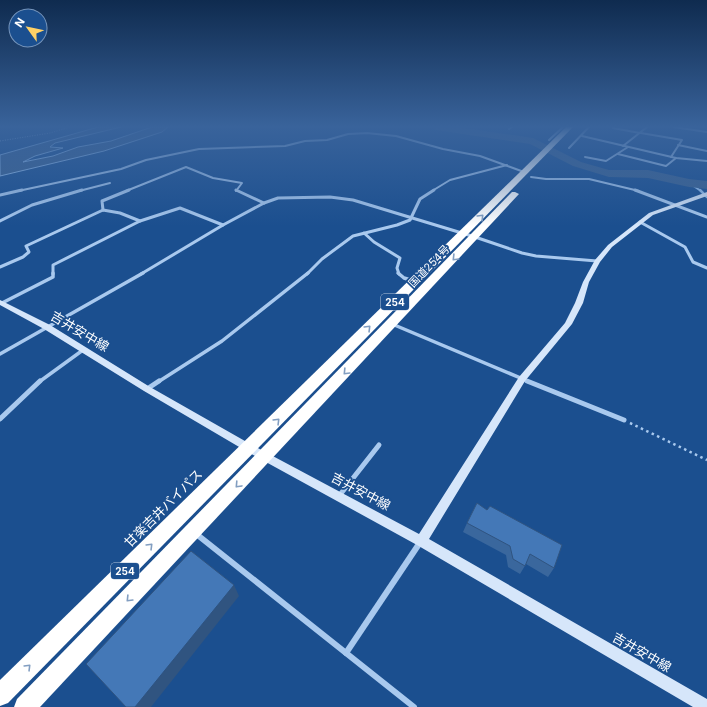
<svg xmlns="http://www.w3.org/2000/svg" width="707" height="707" font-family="Inter,'Noto Sans JP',sans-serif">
<rect width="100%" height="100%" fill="#1b4f8f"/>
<polygon fill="#3c6290" stroke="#9cc4f0" points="98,127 121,127 55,143 50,147 63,148 35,156 23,162 53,156 78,147 111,141 152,127 168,127 162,132 104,151 0,176 0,155"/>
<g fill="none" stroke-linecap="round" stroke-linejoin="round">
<polyline stroke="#9cc4f0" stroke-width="2" points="689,183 701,191"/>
<polyline stroke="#9cc4f0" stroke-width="2.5" points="700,190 707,197"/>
<polygon fill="#3c6290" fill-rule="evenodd" points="431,127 458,127 533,138 581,162 609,170 648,170 689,179 707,181 707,189 689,187 648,178 609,177 573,166 530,144 436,130"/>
<polyline stroke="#a9c9ee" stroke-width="1" stroke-dasharray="1 1.5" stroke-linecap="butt" points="0,141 50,133 70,127"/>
<polyline stroke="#a9c9ee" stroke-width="2.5" stroke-dasharray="2.5 3.5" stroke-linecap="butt" points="630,423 707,460"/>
<g stroke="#a9c9ee" stroke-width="2">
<polyline points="674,127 707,132"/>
<polyline points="613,128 640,133"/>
<polyline points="509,129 512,127"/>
<polyline points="641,133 682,140 671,157"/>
<polyline points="582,136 676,158 707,161"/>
<polyline points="549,140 563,127"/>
<polyline points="678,145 707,151"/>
<polyline points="623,146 647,127"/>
<polyline points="569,148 589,127"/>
<polyline points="618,154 666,166 676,158"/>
<polyline points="585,157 606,161 628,147"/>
<polyline points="531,177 546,179 589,179 639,191"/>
<polyline points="18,191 121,169 146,160 199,149 285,146 305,141 327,140 348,134 367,133 396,136 443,149 480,156 524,172"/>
<polyline points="79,191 110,183"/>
<polyline points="126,191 186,167 213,178 242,183 236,191"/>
<polyline points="432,191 450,180 507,165"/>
</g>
<g stroke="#a9c9ee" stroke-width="3">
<polyline points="236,190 264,203"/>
<polyline points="635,190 707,217"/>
<polyline points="0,195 22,190"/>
<polyline points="103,210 102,201 129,190"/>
<polyline points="0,221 32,205 82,190"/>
<polyline points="640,222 685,247 693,262 707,268"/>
<polyline points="364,233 374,242 400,258 397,268 399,274"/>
<polyline points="0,267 23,257 29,252 26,246 103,210 120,213 140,221"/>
<polyline points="53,274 53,265 140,221 180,208 223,225"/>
<polyline points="141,274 223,225 264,203 278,198 330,197 353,200 475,237 522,253 536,256 597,261"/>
<polyline points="307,274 322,259 353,236 397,225 410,220 420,199 434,190"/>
</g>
<g stroke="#a9c9ee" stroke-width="3.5">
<polyline points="398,273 404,278 414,281"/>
<polyline points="2,303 53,277 53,273"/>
<polyline points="392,324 530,382"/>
<polyline points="0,354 143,273"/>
<polyline points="39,382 83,350"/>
<polyline points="158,382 222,341 308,273"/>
</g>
<g stroke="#a9c9ee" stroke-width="5">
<polyline points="527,381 624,420"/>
<polyline points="147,389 159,381"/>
<polyline points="0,419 40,381"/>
<polyline points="339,496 379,445"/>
</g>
<g stroke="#a9c9ee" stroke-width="6">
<polyline points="195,533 414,707"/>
<polyline points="346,653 421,541"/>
</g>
<polygon fill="#d6e6fa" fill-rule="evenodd" points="707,192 707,196 653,215 612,247 600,262 589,282 583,303 572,324 525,381 429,539 707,699 707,707 693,707 417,545 246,451 144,391 44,329 0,305 0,300 50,325 150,387 252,445 419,534 519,377 565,323 575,303 583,282 595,260 608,245 649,213"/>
<g fill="#fff" fill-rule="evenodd">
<polygon points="566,127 573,127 8,703 0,706 0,680"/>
<polygon points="512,192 515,192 519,194 40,707 14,707 17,699"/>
</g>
</g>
<polygon fill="#3a679d" points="477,503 554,568 548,577 526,564 520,574 508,567 506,555 463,532 467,523"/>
<polygon fill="#305480" points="234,585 239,596 151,707 135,707"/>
<g fill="#4478b7" stroke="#305480">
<polygon points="477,503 487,510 490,506 562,545 554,568 530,554 525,566 513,559 510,546 467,523"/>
<polygon points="191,551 234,585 135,707 126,707 86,664"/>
</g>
<defs><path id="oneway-chevron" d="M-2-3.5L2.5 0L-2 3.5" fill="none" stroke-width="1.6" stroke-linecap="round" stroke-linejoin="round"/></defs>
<g stroke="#829ec1">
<use href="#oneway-chevron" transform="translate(481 217) rotate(-45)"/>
<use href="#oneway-chevron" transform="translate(455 258) rotate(134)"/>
<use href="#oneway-chevron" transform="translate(368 328) rotate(-45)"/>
<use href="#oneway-chevron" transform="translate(346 372) rotate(134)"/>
<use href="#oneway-chevron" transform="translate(277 421) rotate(-45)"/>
<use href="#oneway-chevron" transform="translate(238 485) rotate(133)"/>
<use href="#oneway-chevron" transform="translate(150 546) rotate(-45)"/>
<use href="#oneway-chevron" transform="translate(129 599) rotate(134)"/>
<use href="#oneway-chevron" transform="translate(28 667) rotate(-45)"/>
</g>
<linearGradient id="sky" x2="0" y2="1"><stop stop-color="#0f2b4f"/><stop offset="0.56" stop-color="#39639b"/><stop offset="1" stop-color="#39639b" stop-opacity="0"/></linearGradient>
<rect width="707" height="226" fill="url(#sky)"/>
<g text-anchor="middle" stroke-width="3.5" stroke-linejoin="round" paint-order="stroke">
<g fill="#1b4f8f" stroke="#bbcadd" stroke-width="1">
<rect x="381" y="294" width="28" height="16" rx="3"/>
<rect x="111" y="563" width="28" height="16" rx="3"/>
</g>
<g font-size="10" font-weight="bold" fill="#fff">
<text x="395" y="306">254</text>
<text x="125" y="575">254</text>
</g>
<g font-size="11" fill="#fff" stroke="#1b4f8f">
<text transform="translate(429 266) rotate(-46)" y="4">国道254号</text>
</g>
<g font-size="13" fill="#fff" stroke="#1b4f8f">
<text transform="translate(80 331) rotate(31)" y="5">吉井安中線</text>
<text transform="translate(361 491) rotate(28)" y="5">吉井安中線</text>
<text transform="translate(163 508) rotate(-45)" y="5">甘楽吉井バイパス</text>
<text transform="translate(642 652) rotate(30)" y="5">吉井安中線</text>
</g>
</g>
<g transform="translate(28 28) rotate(303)"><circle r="19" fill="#1b4f8f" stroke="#7695bc"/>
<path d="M0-3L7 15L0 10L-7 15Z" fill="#ffd166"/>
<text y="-6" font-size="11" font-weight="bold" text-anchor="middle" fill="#ffffff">N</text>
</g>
</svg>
